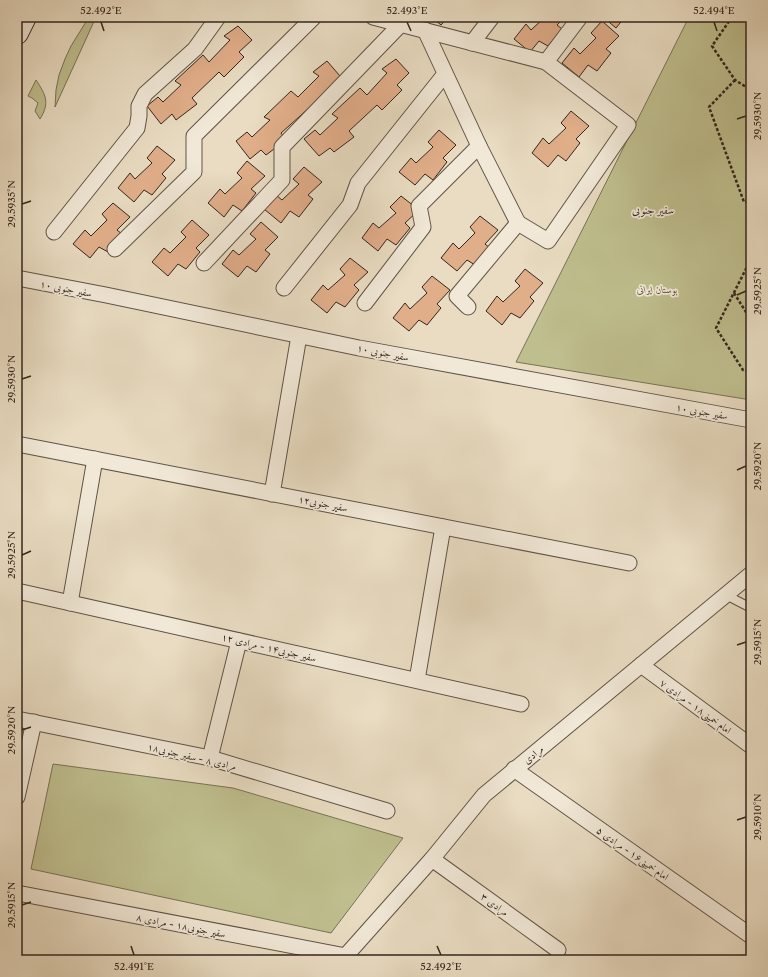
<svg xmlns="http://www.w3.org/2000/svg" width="768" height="977" font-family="'Libre Caslon Text',Amiri,serif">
<rect width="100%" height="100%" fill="#e9dcc2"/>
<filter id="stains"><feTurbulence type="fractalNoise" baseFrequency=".005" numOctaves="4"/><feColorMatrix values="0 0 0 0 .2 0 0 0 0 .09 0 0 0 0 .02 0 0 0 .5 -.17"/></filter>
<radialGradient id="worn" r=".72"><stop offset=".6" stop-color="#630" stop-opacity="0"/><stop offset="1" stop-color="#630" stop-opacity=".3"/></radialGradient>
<g fill="#bfbe8e" stroke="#797256">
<polygon points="89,17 96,17 55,107 56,90 59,75 65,59 71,46"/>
<polygon points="689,17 751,17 751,400 516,362"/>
<path d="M36,80C46,95 50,103 40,119L35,111L38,103L32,98L28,96Z"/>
<polygon points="53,764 233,788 403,838 331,933 31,869"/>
</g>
<g fill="#e1ae8a" stroke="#33261e">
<polygon points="431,17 448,17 441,25"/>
<polygon points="545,17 565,17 557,25 562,29 548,46 539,41 530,52 514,39 526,24 531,30"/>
<polygon points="603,17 625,17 616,28"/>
<polygon points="602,21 619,36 606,49 611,53 597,71 588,65 579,77 562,63 574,48 580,54 596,38 591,33"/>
<polygon points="238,26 252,40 239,52 244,57 224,77 219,72 192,98 197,104 176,120 172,114 161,124 147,106 158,97 163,102 181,85 175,81 203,55 209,62 230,40 224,36"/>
<polygon points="396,59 409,73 397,85 402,90 382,110 377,105 349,131 354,137 334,152 330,148 319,156 304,139 315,130 320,135 338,118 332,114 360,88 367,95 387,73 382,69"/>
<polygon points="327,61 340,76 328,88 333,93 313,113 309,108 281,133 286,140 266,155 261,150 250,159 236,141 247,132 252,137 270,120 264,117 291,91 298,97 319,76 313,72"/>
<polygon points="571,111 589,126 576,139 580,143 566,161 558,155 548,167 532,153 543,138 549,144 566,128 561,123"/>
<polygon points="439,130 456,145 443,158 447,162 433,180 425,174 415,185 399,172 411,158 416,163 433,147 428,142"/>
<polygon points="157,146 175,160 162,174 166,178 152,195 144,190 134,202 118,188 130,173 135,179 152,163 147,158"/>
<polygon points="247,161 265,176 251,189 256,193 242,211 233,205 224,217 208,203 220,189 225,194 242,178 237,173"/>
<polygon points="304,167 322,182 308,195 313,199 299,217 290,211 281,223 264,209 276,195 282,200 299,184 293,179"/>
<polygon points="401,196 419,210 405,223 410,228 396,245 387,239 378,251 362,238 373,223 379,228 396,213 390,207"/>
<polygon points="113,203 130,217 117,230 122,234 108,252 99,247 90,258 73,244 85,230 91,236 107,220 102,214"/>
<polygon points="480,216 498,230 485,244 490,248 475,265 467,260 457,271 441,258 453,243 459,249 475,233 470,227"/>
<polygon points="192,220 209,235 196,248 200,252 186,269 178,264 168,276 152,262 164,248 170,253 186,237 181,232"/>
<polygon points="261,222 278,237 265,250 270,254 256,272 247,266 238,277 222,264 233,250 239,255 256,239 250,234"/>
<polygon points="350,258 368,272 354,285 359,290 345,307 336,302 327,313 311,300 323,285 328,290 345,275 340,269"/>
<polygon points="525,269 543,283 530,297 534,301 520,318 511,313 502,325 486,311 497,296 503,302 520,286 515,281"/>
<polygon points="432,276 450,290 437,304 441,308 427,325 419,320 409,331 393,318 405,303 410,309 427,293 422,287"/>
</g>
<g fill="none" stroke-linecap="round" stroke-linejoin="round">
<defs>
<polyline id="lane" points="726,595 751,608"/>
<g id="street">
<polyline points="373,17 546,62 628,125 548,241 518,223"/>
<polyline points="425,30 479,146 518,223 457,296 468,307"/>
<polyline points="472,43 492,17"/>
<polyline points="546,62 580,17"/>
<polyline points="54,232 137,128 139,116 139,106 145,94 195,49 218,17"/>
<polyline points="115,249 194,172 194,136 314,17"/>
<polyline points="204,263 282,180 282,147 401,24"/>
<polyline points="17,278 106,295 359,348 751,420"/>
<polyline points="284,288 350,205 358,183 445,74"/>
<polyline points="365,303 423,227 419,206 479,146"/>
<polyline points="17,444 629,563"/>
<polyline points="272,494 299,336"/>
<polyline points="17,591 521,704"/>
<polyline points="70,603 95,459"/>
<polyline points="641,665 751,746"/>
<polyline points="417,680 443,527"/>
<polyline points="17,719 210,758 387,811"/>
<polyline points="210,758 239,641"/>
<polyline points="514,769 751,936"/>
<polyline points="17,797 34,722"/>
<polyline points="432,859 558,950"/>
<polyline points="17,893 346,956 351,960"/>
<polyline points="342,960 432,859 484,795 751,574"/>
</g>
<polyline id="secondary" points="17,33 25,17"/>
</defs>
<use href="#lane" stroke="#605447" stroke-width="10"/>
<use href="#street" stroke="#605447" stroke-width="17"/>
<use href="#secondary" stroke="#33261e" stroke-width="24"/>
<g stroke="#33261e" stroke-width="2.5" stroke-dasharray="3 2" stroke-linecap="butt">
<polyline points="732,17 712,46 735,80 751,90"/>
<polyline points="735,80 709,107 744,202 751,202"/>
<polyline points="751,259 716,328 743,370 751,372"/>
<polyline points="734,293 751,320"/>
</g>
<use href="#lane" stroke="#f1e8d7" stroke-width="8"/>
<use href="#street" stroke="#f1e8d7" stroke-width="15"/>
<use href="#secondary" stroke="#f1e8d7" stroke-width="22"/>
</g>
<path fill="none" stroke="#33261e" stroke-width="1.5" d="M101,22L104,31M407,22L411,31M714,22L717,31M737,119L746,116M22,204L31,201M737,295L746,291M22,379L31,376M737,470L746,466M22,555L31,551M737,645L746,642M22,730L31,727M737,820L746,817M22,905L31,902M131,946L134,955M437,946L441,955"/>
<g text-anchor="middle" stroke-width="3.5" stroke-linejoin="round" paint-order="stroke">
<g font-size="10" fill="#33261e" stroke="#f1e8d7">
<text transform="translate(66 288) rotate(11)" y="4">سفیر جنوبی ۱۰</text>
<text transform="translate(383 352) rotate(11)" y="4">سفیر جنوبی ۱۰</text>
<text transform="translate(702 411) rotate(10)" y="4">سفیر جنوبی ۱۰</text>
<text transform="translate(323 503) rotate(11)" y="4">سفیر جنوبی۱۲</text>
<text transform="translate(269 647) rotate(13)" y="4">سفیر جنوبی۱۴ - مرادی ۱۲</text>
<text transform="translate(696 706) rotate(36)" y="4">امام خمینی۱۸ - مرادی ۷</text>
<text transform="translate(533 754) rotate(-39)" y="4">مرادی</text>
<text transform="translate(192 756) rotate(13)" y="4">مرادی ۸ - سفیر جنوبی۱۸</text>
<text transform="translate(633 853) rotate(35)" y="4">امام خمینی۱۶ - مرادی ۵</text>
<text transform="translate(495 904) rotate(36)" y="4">مرادی ۳</text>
<text transform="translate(181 925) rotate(11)" y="4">سفیر جنوبی۱۸ - مرادی ۸</text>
</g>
<g font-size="10" font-style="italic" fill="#564c3a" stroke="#f1e8d7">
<text x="657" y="293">بوستان ایرانی</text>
</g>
<g font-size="11" fill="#33261e" stroke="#f1e8d7">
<text x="653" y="214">سفیر جنوبی</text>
</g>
</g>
<rect width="768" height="977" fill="none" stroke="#e9dcc2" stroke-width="44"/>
<rect x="22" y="22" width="724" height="933" fill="none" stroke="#33261e" stroke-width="1.5"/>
<g font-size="10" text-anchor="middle" fill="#33261e">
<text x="101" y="14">52.492°E</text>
<text x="407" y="14">52.493°E</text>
<text x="714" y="14">52.494°E</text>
<text transform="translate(757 116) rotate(-90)" y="4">29.5930°N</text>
<text transform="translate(11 204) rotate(-90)" y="4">29.5935°N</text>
<text transform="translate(757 291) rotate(-90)" y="4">29.5925°N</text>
<text transform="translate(11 379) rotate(-90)" y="4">29.5930°N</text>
<text transform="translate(757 466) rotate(-90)" y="4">29.5920°N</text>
<text transform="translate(11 555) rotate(-90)" y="4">29.5925°N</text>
<text transform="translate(757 642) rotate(-90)" y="4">29.5915°N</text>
<text transform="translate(11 730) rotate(-90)" y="4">29.5920°N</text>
<text transform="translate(757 817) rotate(-90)" y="4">29.5910°N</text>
<text transform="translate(11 905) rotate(-90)" y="4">29.5915°N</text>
<text x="134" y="970">52.491°E</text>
<text x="441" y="970">52.492°E</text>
</g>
<rect width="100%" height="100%" filter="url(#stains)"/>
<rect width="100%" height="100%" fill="url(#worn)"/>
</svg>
